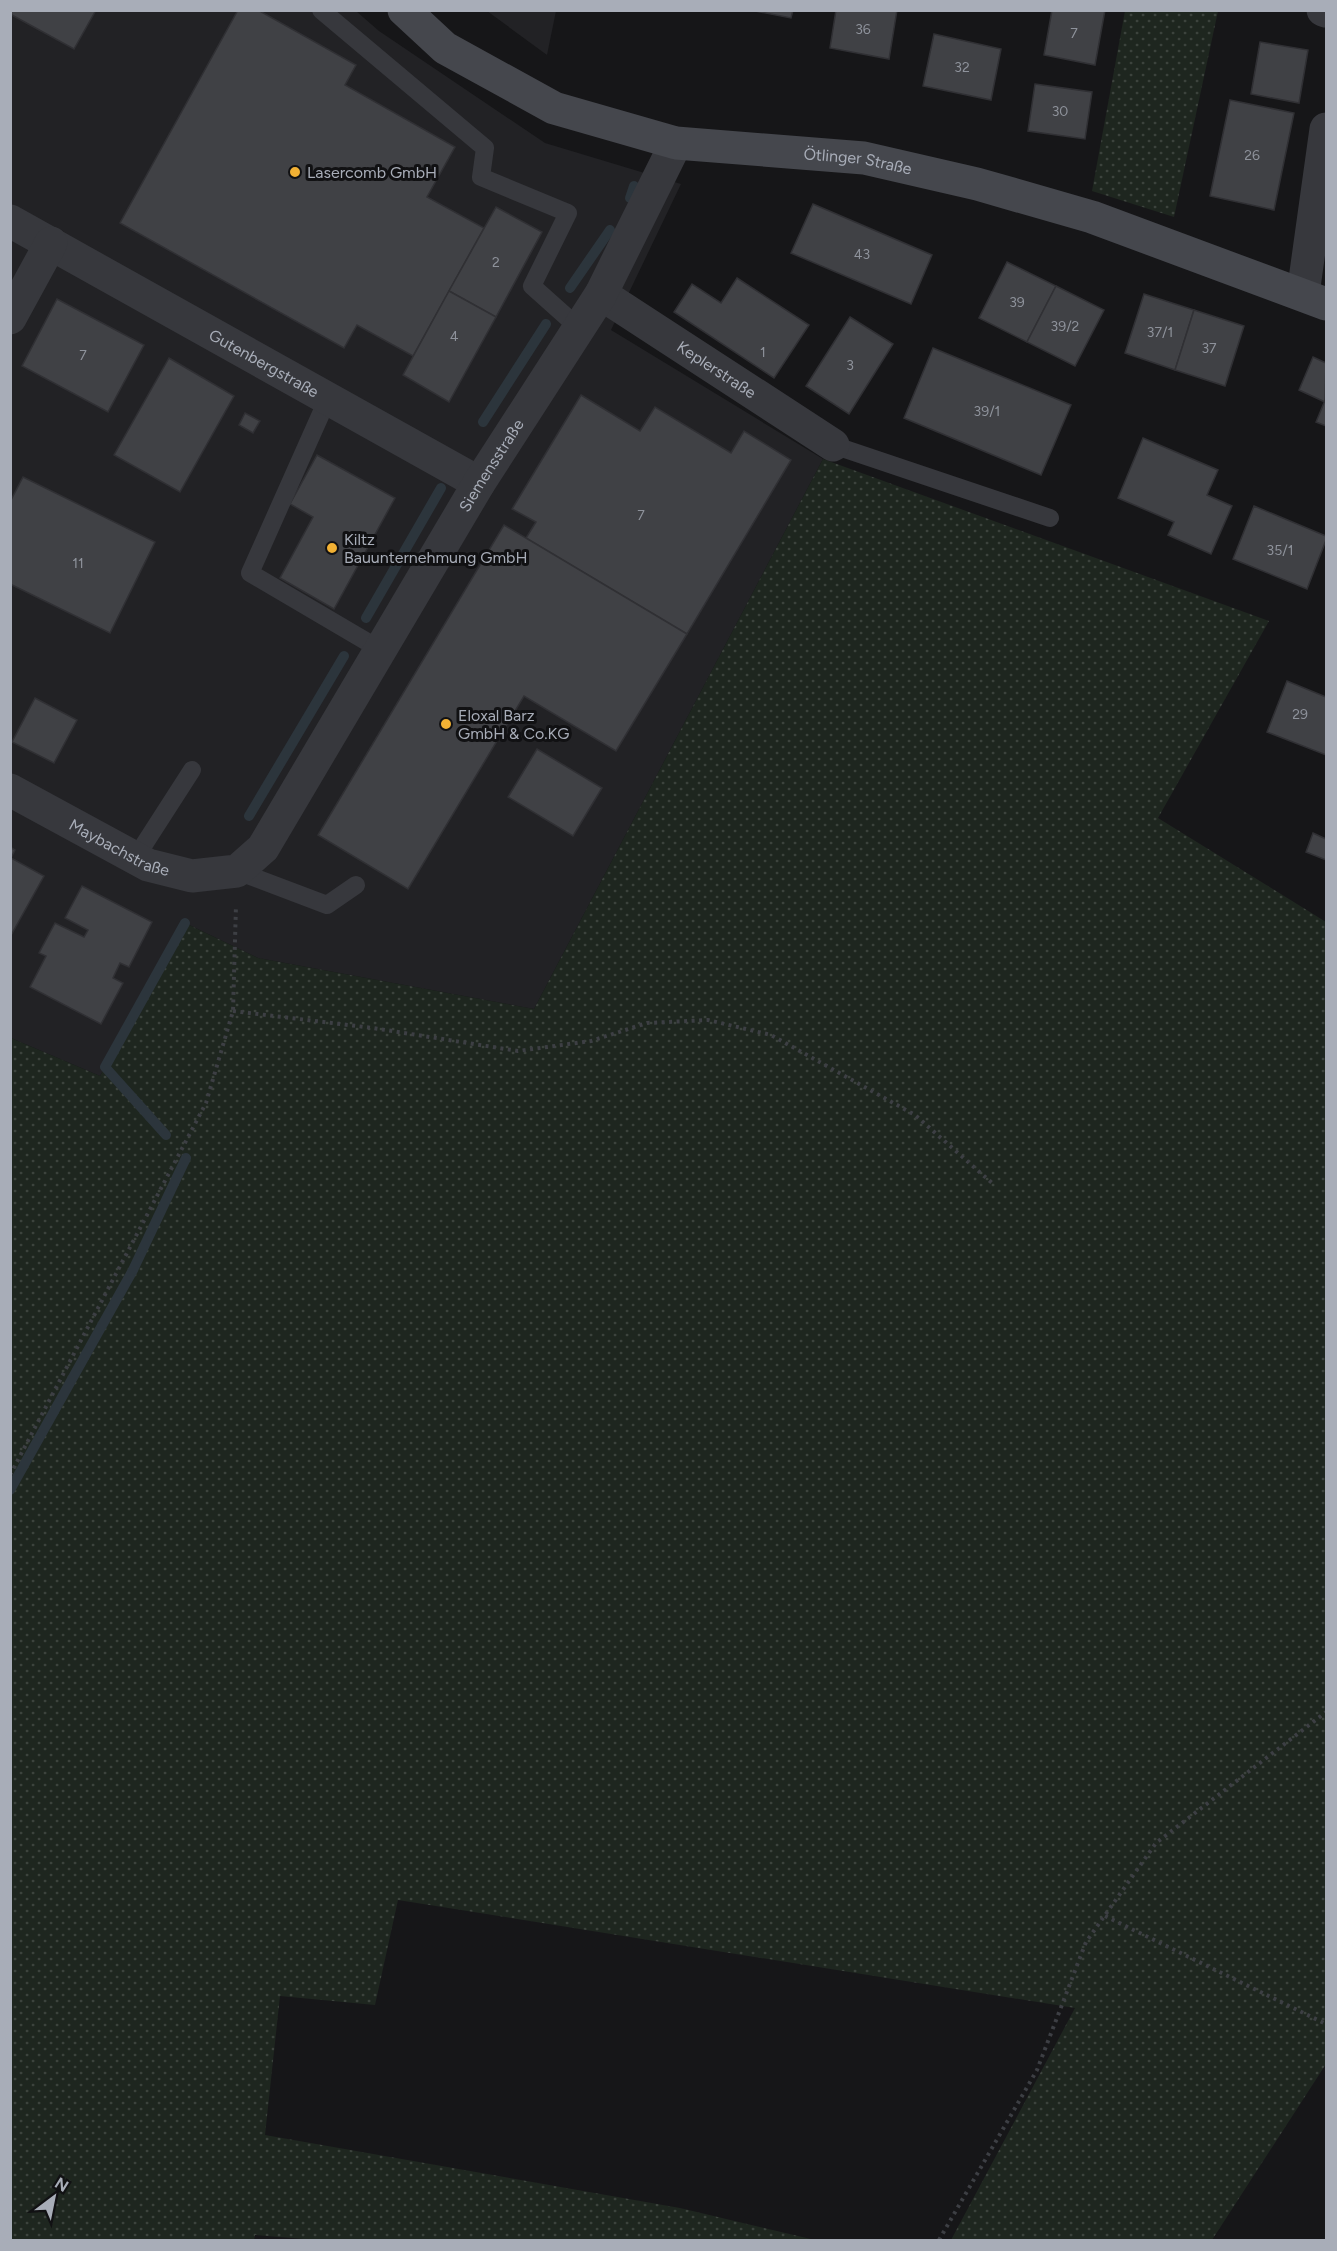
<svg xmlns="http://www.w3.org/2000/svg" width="1337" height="2251" font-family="Figtree,sans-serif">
<defs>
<pattern id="grass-dots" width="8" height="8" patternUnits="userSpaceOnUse" patternTransform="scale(1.5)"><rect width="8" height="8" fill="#1e261f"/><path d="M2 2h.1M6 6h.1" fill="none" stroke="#3c433d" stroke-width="1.8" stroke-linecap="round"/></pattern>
</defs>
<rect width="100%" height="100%" fill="#161618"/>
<g fill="#222225">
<polygon points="10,11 356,11 379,31 545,143 681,184 611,330 823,459 534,1009 258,958 185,923 100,1076 11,1038"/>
<polygon points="487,11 556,11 547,55"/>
</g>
<g fill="url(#grass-dots)">
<polygon points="1125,11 1218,11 1174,217 1092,191"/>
<polygon points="823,459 1269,621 1158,818 1326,922 1326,2064 1212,2240 951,2240 1075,2008 398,1900 375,2005 280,1996 265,2135 680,2208 815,2240 316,2240 255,2235 254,2240 11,2240 11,1038 100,1076 185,923 258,958 534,1009"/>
</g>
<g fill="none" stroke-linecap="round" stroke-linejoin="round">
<g stroke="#2c353c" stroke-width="10">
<polyline points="630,198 634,186"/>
<polyline points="570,288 610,230"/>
<polyline points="483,422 546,324"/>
<polyline points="366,618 441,488"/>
<polyline points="249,816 344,656"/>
<polyline points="166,1135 105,1067 185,923"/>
<polyline points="10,1490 133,1270 186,1158"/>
</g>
</g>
<g fill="#404145" stroke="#303034" stroke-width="1.5">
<polygon points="10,10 96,10 74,49 10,14"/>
<polygon points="238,10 258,10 356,65 345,85 455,147 427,197 484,228 413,356 357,325 344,348 120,223"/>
<polygon points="750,10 793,10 791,18"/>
<polygon points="836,10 897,10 889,59 830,48"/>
<polygon points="1052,10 1105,10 1095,65 1044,55"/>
<polygon points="934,34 1001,49 991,100 923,86"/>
<polygon points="1260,42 1308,50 1299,103 1251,94"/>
<polygon points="1035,84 1092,92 1085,139 1028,131"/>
<polygon points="1230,100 1294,113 1274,210 1210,196"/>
<polygon points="813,204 932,255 911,304 791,253"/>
<polygon points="496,207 542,232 496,317 449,291"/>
<polygon points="1007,262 1056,286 1027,342 979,318"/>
<polygon points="737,278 809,325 774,378 674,312 692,284 721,303"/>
<polygon points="1056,286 1104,310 1075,366 1027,342"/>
<polygon points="449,291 496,317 449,402 403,375"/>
<polygon points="1144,294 1194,310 1175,370 1125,353"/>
<polygon points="57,299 144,345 108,412 22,366"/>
<polygon points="1194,310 1244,326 1225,386 1175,370"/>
<polygon points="850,317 893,344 849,414 806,386"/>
<polygon points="933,348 1071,405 1041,475 904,418"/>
<polygon points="1313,357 1326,363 1325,402 1299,390"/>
<polygon points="169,358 234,396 180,492 114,455"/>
<polygon points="581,395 640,431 655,407 731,453 744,431 791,460 687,634 526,538 536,522 512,509"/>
<polygon points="1326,398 1326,426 1316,422"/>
<polygon points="245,413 260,421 253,433 239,425"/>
<polygon points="1143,438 1218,470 1207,495 1232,506 1211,554 1168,535 1174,522 1118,498"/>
<polygon points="317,455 395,498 334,609 280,578 313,517 290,504"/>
<polygon points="23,477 155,542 110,633 10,584 10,502"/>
<polygon points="1254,506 1326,536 1326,540 1307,589 1233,559"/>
<polygon points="504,525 687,634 616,751 524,696 408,889 318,835"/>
<polygon points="1287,681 1326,697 1326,755 1267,732"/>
<polygon points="35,698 77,720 54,763 12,742"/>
<polygon points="537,749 602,788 573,836 508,797"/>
<polygon points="1313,833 1326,839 1326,860 1306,852"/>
<polygon points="10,847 15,850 11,858 44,876 10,937"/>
<polygon points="82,886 152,922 129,967 120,963 113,978 123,983 101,1024 30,987 46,956 39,953 55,923 84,937 88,930 65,918"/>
</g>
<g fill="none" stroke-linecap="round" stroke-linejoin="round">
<g stroke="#3d3f44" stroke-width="4" stroke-dasharray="3 4.5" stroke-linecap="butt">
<polyline points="233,1011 373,1028 518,1051 591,1041 647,1023 708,1020 771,1035 915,1115 992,1183"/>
<polyline points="10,1475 206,1103 233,1011 236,905"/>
<polyline points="1105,1916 1326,2024"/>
<polyline points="939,2240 1037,2070 1086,1942 1156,1843 1326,1712"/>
</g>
<g stroke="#37383d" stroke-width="18">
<polyline points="321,10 485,148 481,177 568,213 532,286 579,328"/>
<polyline points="328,398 250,573 381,650"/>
<polyline points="833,445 1050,518"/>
<polyline points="136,857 192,770"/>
<polyline points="237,871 327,905 356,885"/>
</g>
<g stroke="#37383d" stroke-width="33">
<polyline points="1323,10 1326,11"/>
<path id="s1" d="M10,221L479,483"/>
<path id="s2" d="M601,294L833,445"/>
<polyline points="1303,294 1326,129"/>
<polyline points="10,318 51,243"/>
<path id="s3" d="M10,790L148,865L192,876L237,871L263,848L479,483L601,294L676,143"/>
</g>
<path stroke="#45474d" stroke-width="33" id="s4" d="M404,10L445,48L554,108L676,143L864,158L977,184L1092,217L1326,304"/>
</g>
<g fill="#f2b134" stroke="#111113" stroke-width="2">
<circle cx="295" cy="172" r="6"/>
<circle cx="332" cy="548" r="6"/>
<circle cx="446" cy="724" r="6"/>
</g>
<g text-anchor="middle" stroke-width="6" stroke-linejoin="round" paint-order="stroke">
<g font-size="14" fill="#8e929b">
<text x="863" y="34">36</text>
<text x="1074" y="38">7</text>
<text x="962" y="72">32</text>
<text x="1060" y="116">30</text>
<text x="1252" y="160">26</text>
<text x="862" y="259">43</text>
<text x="496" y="267">2</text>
<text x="1017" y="307">39</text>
<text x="1065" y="331">39/2</text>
<text x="1160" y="337">37/1</text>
<text x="454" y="341">4</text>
<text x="1209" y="353">37</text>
<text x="763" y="357">1</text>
<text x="83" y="360">7</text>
<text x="850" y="370">3</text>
<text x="987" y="416">39/1</text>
<text x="641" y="520">7</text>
<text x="1280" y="555">35/1</text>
<text x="78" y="568">11</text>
<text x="1300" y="719">29</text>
</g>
<g font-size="16" fill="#a8adb8" stroke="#111113">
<text dy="6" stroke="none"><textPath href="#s4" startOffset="490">Ötlinger Straße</textPath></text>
<text dy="6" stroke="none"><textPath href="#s1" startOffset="291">Gutenbergstraße</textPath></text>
<text dy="6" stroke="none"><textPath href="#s2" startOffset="138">Keplerstraße</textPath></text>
<text dy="6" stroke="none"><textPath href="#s3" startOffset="728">Siemensstraße</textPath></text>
<text dy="6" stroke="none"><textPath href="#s3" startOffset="124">Maybachstraße</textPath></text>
</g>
<g font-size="16" fill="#a8adb8" stroke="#111113" text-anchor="start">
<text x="307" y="178">Lasercomb GmbH</text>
<text x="344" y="545">Kiltz<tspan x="344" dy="18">Bauunternehmung GmbH</tspan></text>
<text x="458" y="721">Eloxal Barz<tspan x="458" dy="18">GmbH &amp; Co.KG</tspan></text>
</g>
</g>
<rect width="1337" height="2251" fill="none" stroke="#a8adb8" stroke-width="24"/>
<g transform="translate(54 2197) rotate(32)" stroke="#111113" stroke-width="4.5" paint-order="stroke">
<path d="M0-4.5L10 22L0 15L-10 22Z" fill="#a8adb8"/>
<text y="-9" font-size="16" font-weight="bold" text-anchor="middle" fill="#a8adb8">N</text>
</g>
</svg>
